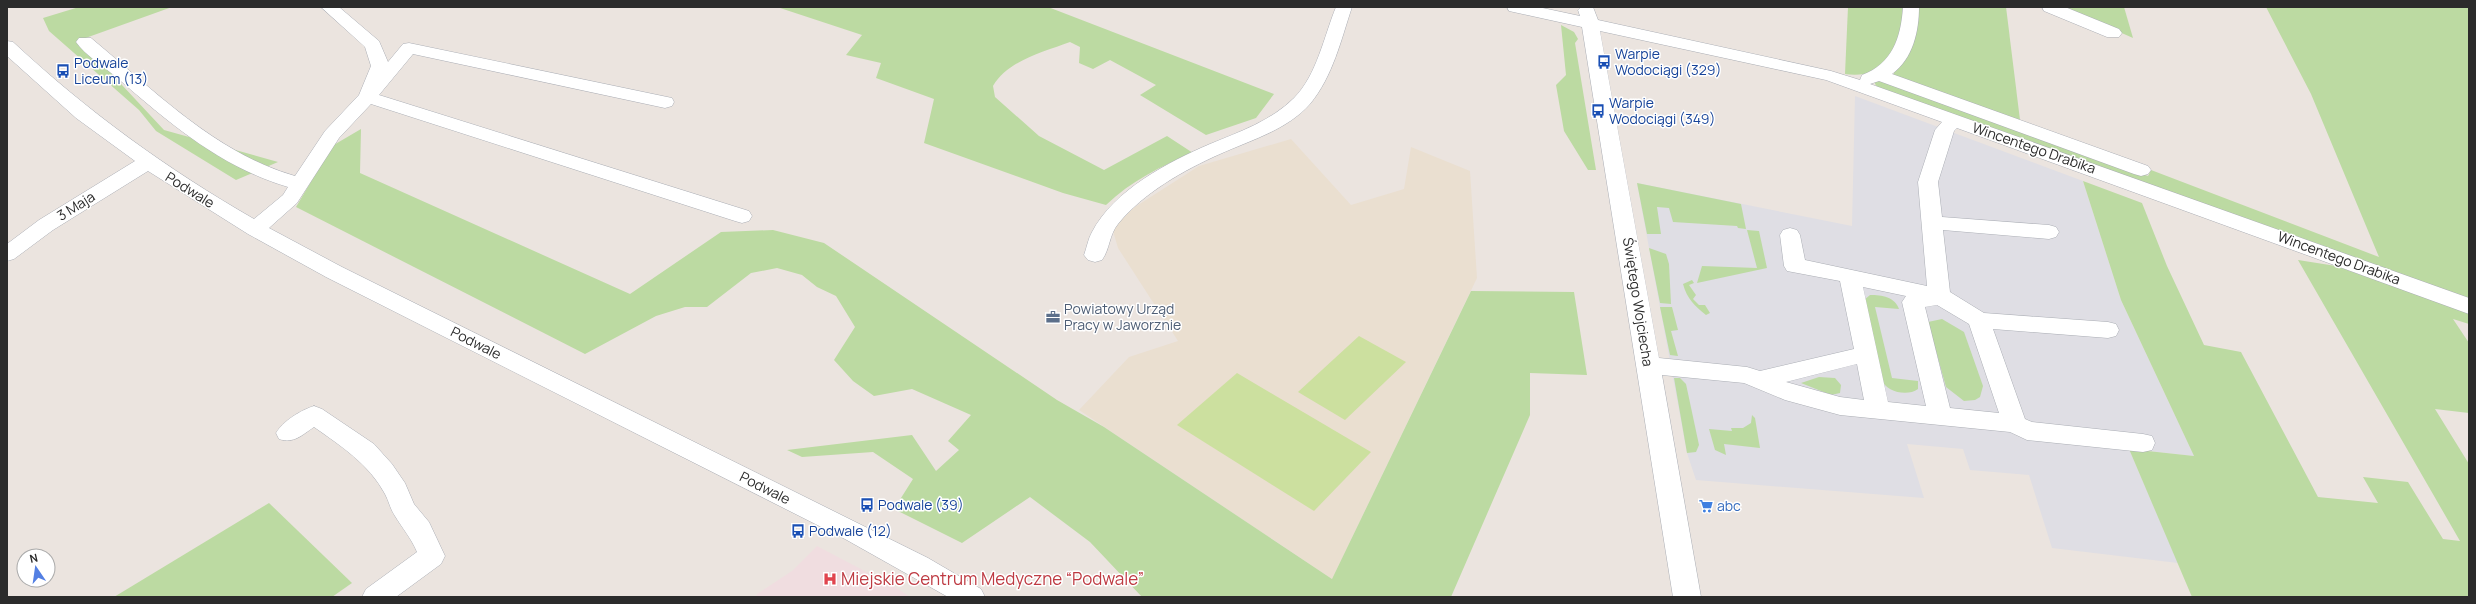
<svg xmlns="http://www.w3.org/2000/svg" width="2476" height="604" font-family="Manrope,sans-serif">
<rect width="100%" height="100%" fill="#ebe4df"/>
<polygon fill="#dfdee4" points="1855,96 2083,181 2121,300 2194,456 2129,449 2178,563 2052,548 2029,475 1970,470 1963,449 1907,444 1924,498 1696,480 1687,453 1637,183 1852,226"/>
<polygon fill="#eadfd0" points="1291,139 1351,205 1404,189 1411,147 1470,171 1477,278 1332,579 1079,410 1129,357 1178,341 1118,248 1113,231 1124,214 1199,166"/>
<polygon fill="#f0dde0" points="817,546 895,587 910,597 756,597 757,594 792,571"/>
<g fill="#bcdaa2">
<polygon points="79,7 172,7 80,40 164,130 278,162 236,180 156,131 139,110 49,31 43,18"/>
<path d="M777,7H1048L1274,94L1256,118L1206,135L1140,95L1156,85L1110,60L1093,69L1079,63L1080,47L1070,42C1044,52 1008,60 993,86L995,97L1039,136L1104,170L1167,136L1193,153C1161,166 1131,181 1106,205L1063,193L924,143L934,99L876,78L881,63L846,55L862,35Z"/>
<path d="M1848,7H1907C1907,20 1897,52 1888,63C1878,74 1859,76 1845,74Z"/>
<polygon points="1916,7 2006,7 2020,120 1893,76"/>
<polygon points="2063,7 2124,7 2133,38"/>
<polygon points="2266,7 2469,7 2469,299 1877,87 1874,82 1876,79 2148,176 2151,170 2379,257 2311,94"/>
<polygon points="1561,25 1574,32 1578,39 1575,43 1596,170 1588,170 1564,131 1556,85 1566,75"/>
<polygon points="361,129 360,173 630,294 721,232 773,230 824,243 1057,400 1104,427 1332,579 1471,291 1574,292 1587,375 1530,373 1530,415 1451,597 1142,597 1090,542 1030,497 962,543 894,509 913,479 873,452 802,457 787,450 912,435 936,471 959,450 948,441 971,415 912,389 874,396 853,381 834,360 855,327 836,296 817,287 802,275 777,268 751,273 707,307 685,307 656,316 585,354 296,207 332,146"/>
<polygon points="2083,181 2142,203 2167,266 2204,345 2241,352 2318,497 2378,503 2363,477 2408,482 2443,539 2460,541 2298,260 2336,266 2469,313 2469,324 2453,319 2469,343 2469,413 2435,409 2469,464 2469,597 2192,597 2129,449 2194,456 2121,300"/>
<polygon points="1637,183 1741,204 1746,229 1738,228 1737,226 1673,222 1669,208 1657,207 1661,234 1647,234"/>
<polygon points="1747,230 1759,231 1767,268 1697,283 1702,266 1757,268"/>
<polygon points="1649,248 1666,254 1669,264 1671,304 1660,303"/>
<path d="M1692,280L1694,283L1689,285L1696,295L1693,299L1699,305H1705L1710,313L1706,315C1695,306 1687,299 1683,284Z"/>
<path d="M1870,295C1882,295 1895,297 1899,309L1875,307L1892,378L1918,381V389C1907,397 1886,392 1881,379C1873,357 1869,323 1864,300Z"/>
<polygon points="1660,307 1672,307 1678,330 1671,331 1678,356 1670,355"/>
<polygon points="1942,319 1964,332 1983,386 1980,397 1975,400 1964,401 1946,387 1928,322"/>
<polygon points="1819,377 1835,378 1841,385 1840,393 1831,395 1801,383"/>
<polygon points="1674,378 1680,378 1686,384 1699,445 1696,452 1687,453"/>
<polygon points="1752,415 1755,418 1760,448 1724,444 1726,455 1715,450 1709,429 1732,431 1731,428 1743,428 1751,423"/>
<polygon points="269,503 352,583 332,597 114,597"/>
</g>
<g fill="#cce09f">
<polygon points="1359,336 1406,362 1345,420 1298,392"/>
<polygon points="1237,373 1371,452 1314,511 1177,425"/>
</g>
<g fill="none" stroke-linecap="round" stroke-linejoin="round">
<defs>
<g id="minor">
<path d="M321,7H339L379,41L388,62L403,44L409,43L672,98L674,102L672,106L665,108L413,54L379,95L749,211L752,216L749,221L742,223L735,221L371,104L339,138L297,203L269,228L342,267L928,558L981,589L985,597H948L845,539L326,277L248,234L148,171L53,230L14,259L7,261V244L39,220L135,161L76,118L7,56V41L13,42C87,111 167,169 254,219L283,195L288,187C220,167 168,122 115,76C103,66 85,55 76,42L79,38H91C154,90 215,153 295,176L325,131L359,95L371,66L365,47Z"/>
<path d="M1336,7H1352C1341,40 1333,76 1310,104C1287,130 1251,140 1220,154C1184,170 1143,193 1118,224C1109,235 1110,249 1102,260L1095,262L1088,260L1084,255C1087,247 1088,239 1092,232C1114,190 1168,162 1210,144C1239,132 1271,121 1294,98C1317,75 1324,36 1336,7Z"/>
<path d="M1507,7H1538L1580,16L1578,10L1581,7H1593L1598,20L1831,71L1860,80L1862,75C1892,64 1901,38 1903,7H1919C1919,31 1913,59 1892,74L2148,166L2151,170L2148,174L2141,176L2134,174L1879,81L1870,84L2469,298V314L1957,128L1954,131L1938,182L1942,217L2049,225L2056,227L2059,232L2056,237L2049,239L1943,230L1950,292L1984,313L2108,322L2116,324L2119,330L2116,336L2108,338L1993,329L2025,419L2032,422L2143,434L2152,436L2155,443L2152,450L2143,452L2027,440L2010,432L1840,415L1785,400L1744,383L1662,375L1701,597H1673L1582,27L1509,11ZM1600,31L1826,80L1942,122L1935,130L1918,182L1927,286L1805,260L1800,235L1797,230L1790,228L1783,230L1780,235L1784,266L1787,271L1840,281L1854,349L1760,371L1747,367L1659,358ZM1863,287L1906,296L1902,302L1926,406L1888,402ZM1937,305L1969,324L1999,413L1950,408L1925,307ZM1857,364L1864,400L1840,397L1786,382Z"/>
<polygon points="2042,7 2065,7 2119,29 2122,33 2119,37 2107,37 2044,11"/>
<path d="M314,406L322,409L374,444L392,464L405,483L414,504L429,522L445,556L441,564L396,597H362L366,589L417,552C411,538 403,529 395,516C390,509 389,501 385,494C369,464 341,446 314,427C302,435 294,444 279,439L276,433C283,421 301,410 314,406Z"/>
</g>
</defs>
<use href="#minor" stroke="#abaeb5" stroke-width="1"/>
<use href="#minor" fill="#fff" fill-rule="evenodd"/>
</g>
<defs>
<symbol id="bus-bare" viewBox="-9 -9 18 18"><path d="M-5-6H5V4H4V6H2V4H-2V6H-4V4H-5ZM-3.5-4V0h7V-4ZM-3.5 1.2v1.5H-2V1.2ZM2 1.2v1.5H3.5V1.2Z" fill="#1a4fb4" stroke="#fff" stroke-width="2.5" paint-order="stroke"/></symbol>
<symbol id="office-bare" viewBox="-9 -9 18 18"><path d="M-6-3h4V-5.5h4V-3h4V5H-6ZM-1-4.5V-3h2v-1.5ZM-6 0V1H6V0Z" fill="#5c6f8a" stroke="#fff" stroke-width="2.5" paint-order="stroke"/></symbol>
<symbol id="supermarket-bare" viewBox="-9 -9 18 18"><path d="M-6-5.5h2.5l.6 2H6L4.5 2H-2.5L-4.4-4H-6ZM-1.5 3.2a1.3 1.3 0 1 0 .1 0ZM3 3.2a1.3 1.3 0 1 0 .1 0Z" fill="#3f7fe0" stroke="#fff" stroke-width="2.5" paint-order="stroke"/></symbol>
<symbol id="hospital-bare" viewBox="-9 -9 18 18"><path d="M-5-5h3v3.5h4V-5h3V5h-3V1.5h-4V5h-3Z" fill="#e0444e" stroke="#fff" stroke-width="2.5" paint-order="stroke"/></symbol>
</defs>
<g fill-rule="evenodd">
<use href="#bus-bare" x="1594" y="52" width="20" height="20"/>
<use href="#bus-bare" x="53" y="61" width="20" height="20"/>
<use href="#bus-bare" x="1588" y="101" width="20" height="20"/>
<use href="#office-bare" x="1043" y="307" width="20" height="20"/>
<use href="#bus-bare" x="857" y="495" width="20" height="20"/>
<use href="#supermarket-bare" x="1696" y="496" width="20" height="20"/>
<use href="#bus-bare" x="788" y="521" width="20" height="20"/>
<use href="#hospital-bare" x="820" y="569" width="20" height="20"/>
</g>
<g text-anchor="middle" stroke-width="3" stroke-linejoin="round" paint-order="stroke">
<g font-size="14" fill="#164399" stroke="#fff" text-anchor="start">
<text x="1615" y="59">Warpie<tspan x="1615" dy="16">Wodociągi (329)</tspan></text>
<text x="74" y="68">Podwale<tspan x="74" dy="16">Liceum (13)</tspan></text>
<text x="1609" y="108">Warpie<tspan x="1609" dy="16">Wodociągi (349)</tspan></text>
<text x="878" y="510">Podwale (39)</text>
<text x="809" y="536">Podwale (12)</text>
</g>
<g font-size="14" fill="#2b2b2b" stroke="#fff">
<text transform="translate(2034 148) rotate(19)" y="5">Wincentego Drabika</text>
<text transform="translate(190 190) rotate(32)" y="5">Podwale</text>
<text transform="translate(76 206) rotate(-32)" y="5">3 Maja</text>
<text transform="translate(2339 258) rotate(20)" y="5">Wincentego Drabika</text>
<text transform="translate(1638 302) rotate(81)" y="5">Świętego Wojciecha</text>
<text transform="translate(476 343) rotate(27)" y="5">Podwale</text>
<text transform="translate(765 488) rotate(27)" y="5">Podwale</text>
</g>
<g font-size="14" fill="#4e5e75" stroke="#fff" text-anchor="start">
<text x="1064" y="314">Powiatowy Urząd<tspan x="1064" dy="16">Pracy w Jaworznie</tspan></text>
</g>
<g font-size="14" fill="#366cbe" stroke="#fff" text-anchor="start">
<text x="1717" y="511">abc</text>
</g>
<g font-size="17" fill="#be3a42" stroke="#fff" text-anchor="start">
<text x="841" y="585">Miejskie Centrum Medyczne “Podwale”</text>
</g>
</g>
<rect width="2476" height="604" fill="none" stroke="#2b2b2b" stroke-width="16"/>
<g transform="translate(36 568) rotate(347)"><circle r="19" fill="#ffffff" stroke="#aaaaaa"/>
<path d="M0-3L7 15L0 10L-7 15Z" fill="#537fe3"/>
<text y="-6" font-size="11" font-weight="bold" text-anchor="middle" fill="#2b2b2b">N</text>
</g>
</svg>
